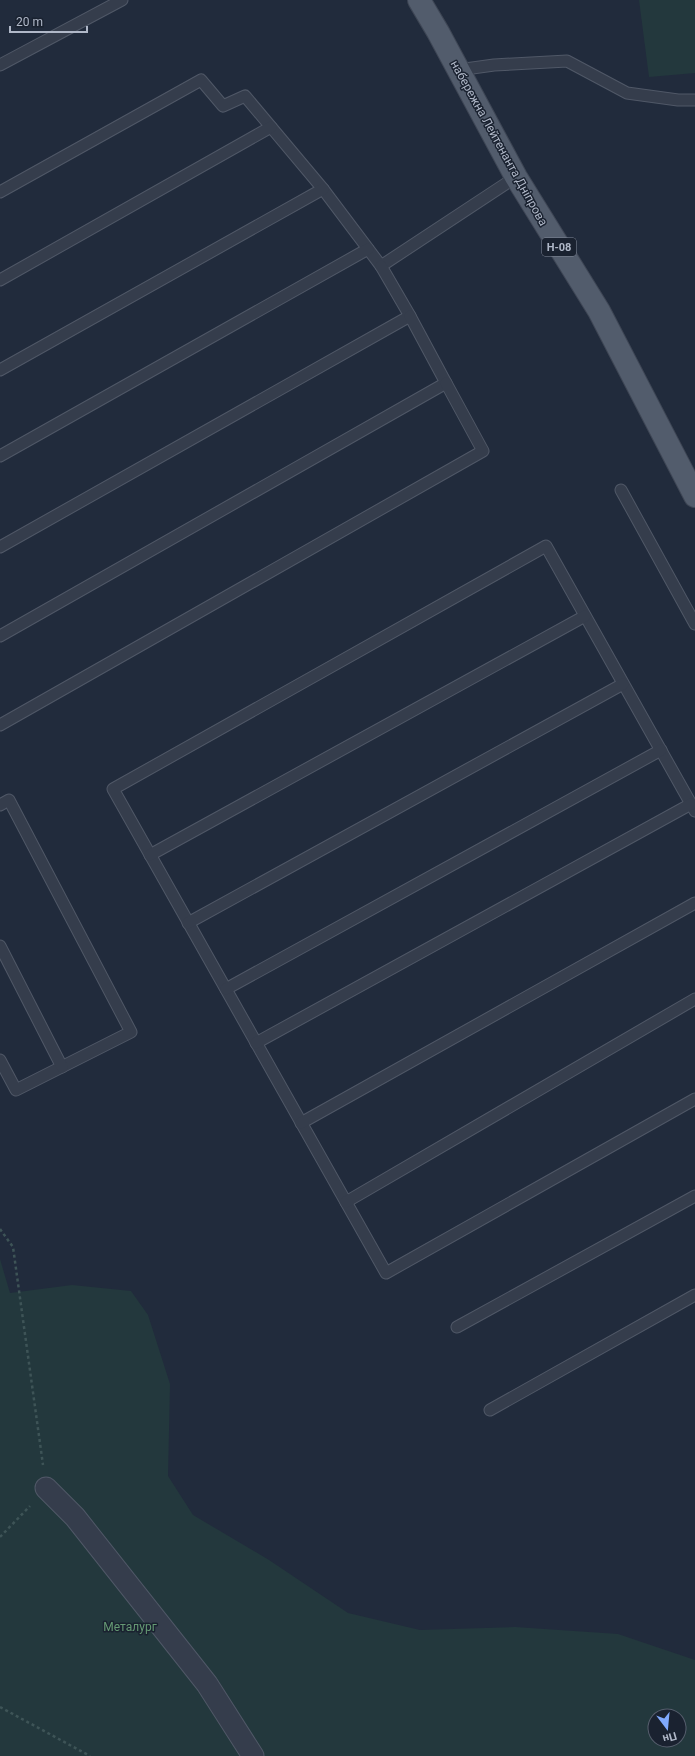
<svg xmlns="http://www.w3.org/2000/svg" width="695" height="1756" font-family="Roboto,sans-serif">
<rect width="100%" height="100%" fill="#212b3c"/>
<g fill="#23383d" fill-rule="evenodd">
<polygon points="639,0 695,0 695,73 649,77"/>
<path d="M0,1259L10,1293L72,1285L131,1291L148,1315L170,1384L168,1476L193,1515L269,1560L348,1613L420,1630L515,1627L618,1634L695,1660V1756H0ZM655,1716H679V1740H655Z"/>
</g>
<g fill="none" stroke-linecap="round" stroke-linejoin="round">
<defs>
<g id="lane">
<polyline points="0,65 122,0"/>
<polyline points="458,70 494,65 567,61 627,93 678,100 695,100"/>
<polyline points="0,192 201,80 223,106 245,96 323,189 381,266 516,177"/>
<polyline points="0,280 271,127"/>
<polyline points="0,370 323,189"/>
<polyline points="0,456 368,249"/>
<polyline points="621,490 695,624"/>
<polyline points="0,547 410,316 381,266"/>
<polyline points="0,636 446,383 410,316"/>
<polyline points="0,725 483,451 446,383"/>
<polyline points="0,805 9,800 131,1032 16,1090 0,1060"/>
<polyline points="695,811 546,546 113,789 386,1273 695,1099"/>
<polyline points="150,855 585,616"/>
<polyline points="188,923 623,684"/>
<polyline points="0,946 62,1067"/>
<polyline points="226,989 661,750"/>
<polyline points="256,1043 691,804"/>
<polyline points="301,1123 695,903"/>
<polyline points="346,1202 695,999"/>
<polyline points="457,1327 695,1196"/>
<polyline points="490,1410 695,1295"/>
</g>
<polyline id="street" points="46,1488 75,1517 207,1684 253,1756"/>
<polyline id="primary" points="419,0 438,32 516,177 599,311 695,496"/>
</defs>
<use href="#lane" stroke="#505867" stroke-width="13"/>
<use href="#street" stroke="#505867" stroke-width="23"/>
<use href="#primary" stroke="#3e4655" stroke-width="24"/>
<g stroke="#3e5457" stroke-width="2.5" stroke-dasharray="3 3" stroke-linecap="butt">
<polyline points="0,1229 13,1247 43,1465"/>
<polyline points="0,1537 30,1506"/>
<polyline points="0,1707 90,1756"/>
</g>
<use href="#lane" stroke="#353d4c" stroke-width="11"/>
<use href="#street" stroke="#353d4c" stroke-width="21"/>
<use href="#primary" stroke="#525c6c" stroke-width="22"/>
</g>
<g text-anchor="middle" stroke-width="3" stroke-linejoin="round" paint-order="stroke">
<rect fill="#1a2230" stroke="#838b9a" stroke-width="1" x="542" y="238" width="34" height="18" rx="3"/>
<g font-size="11" font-weight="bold" fill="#b0b8c8">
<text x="559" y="251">Н-08</text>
</g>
<g font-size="12" fill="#b0b8c8" stroke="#1a2230">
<text transform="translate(499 143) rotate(61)" y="4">набережна Лейтенанта Дніпрова</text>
</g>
<g font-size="12" fill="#659a74" stroke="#1a2230">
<text x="130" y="1631">Металург</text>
</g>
</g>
<g transform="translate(667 1728) rotate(164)"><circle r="19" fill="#1a2230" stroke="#565e6d"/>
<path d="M0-3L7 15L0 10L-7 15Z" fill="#7fa9fd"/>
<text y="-6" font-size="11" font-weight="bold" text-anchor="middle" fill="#b0b8c8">Пн</text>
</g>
<path d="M10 26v6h77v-6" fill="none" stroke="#b0b8c8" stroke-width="2"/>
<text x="16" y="26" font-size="12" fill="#b0b8c8" stroke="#1a2230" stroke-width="3" paint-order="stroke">20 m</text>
</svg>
